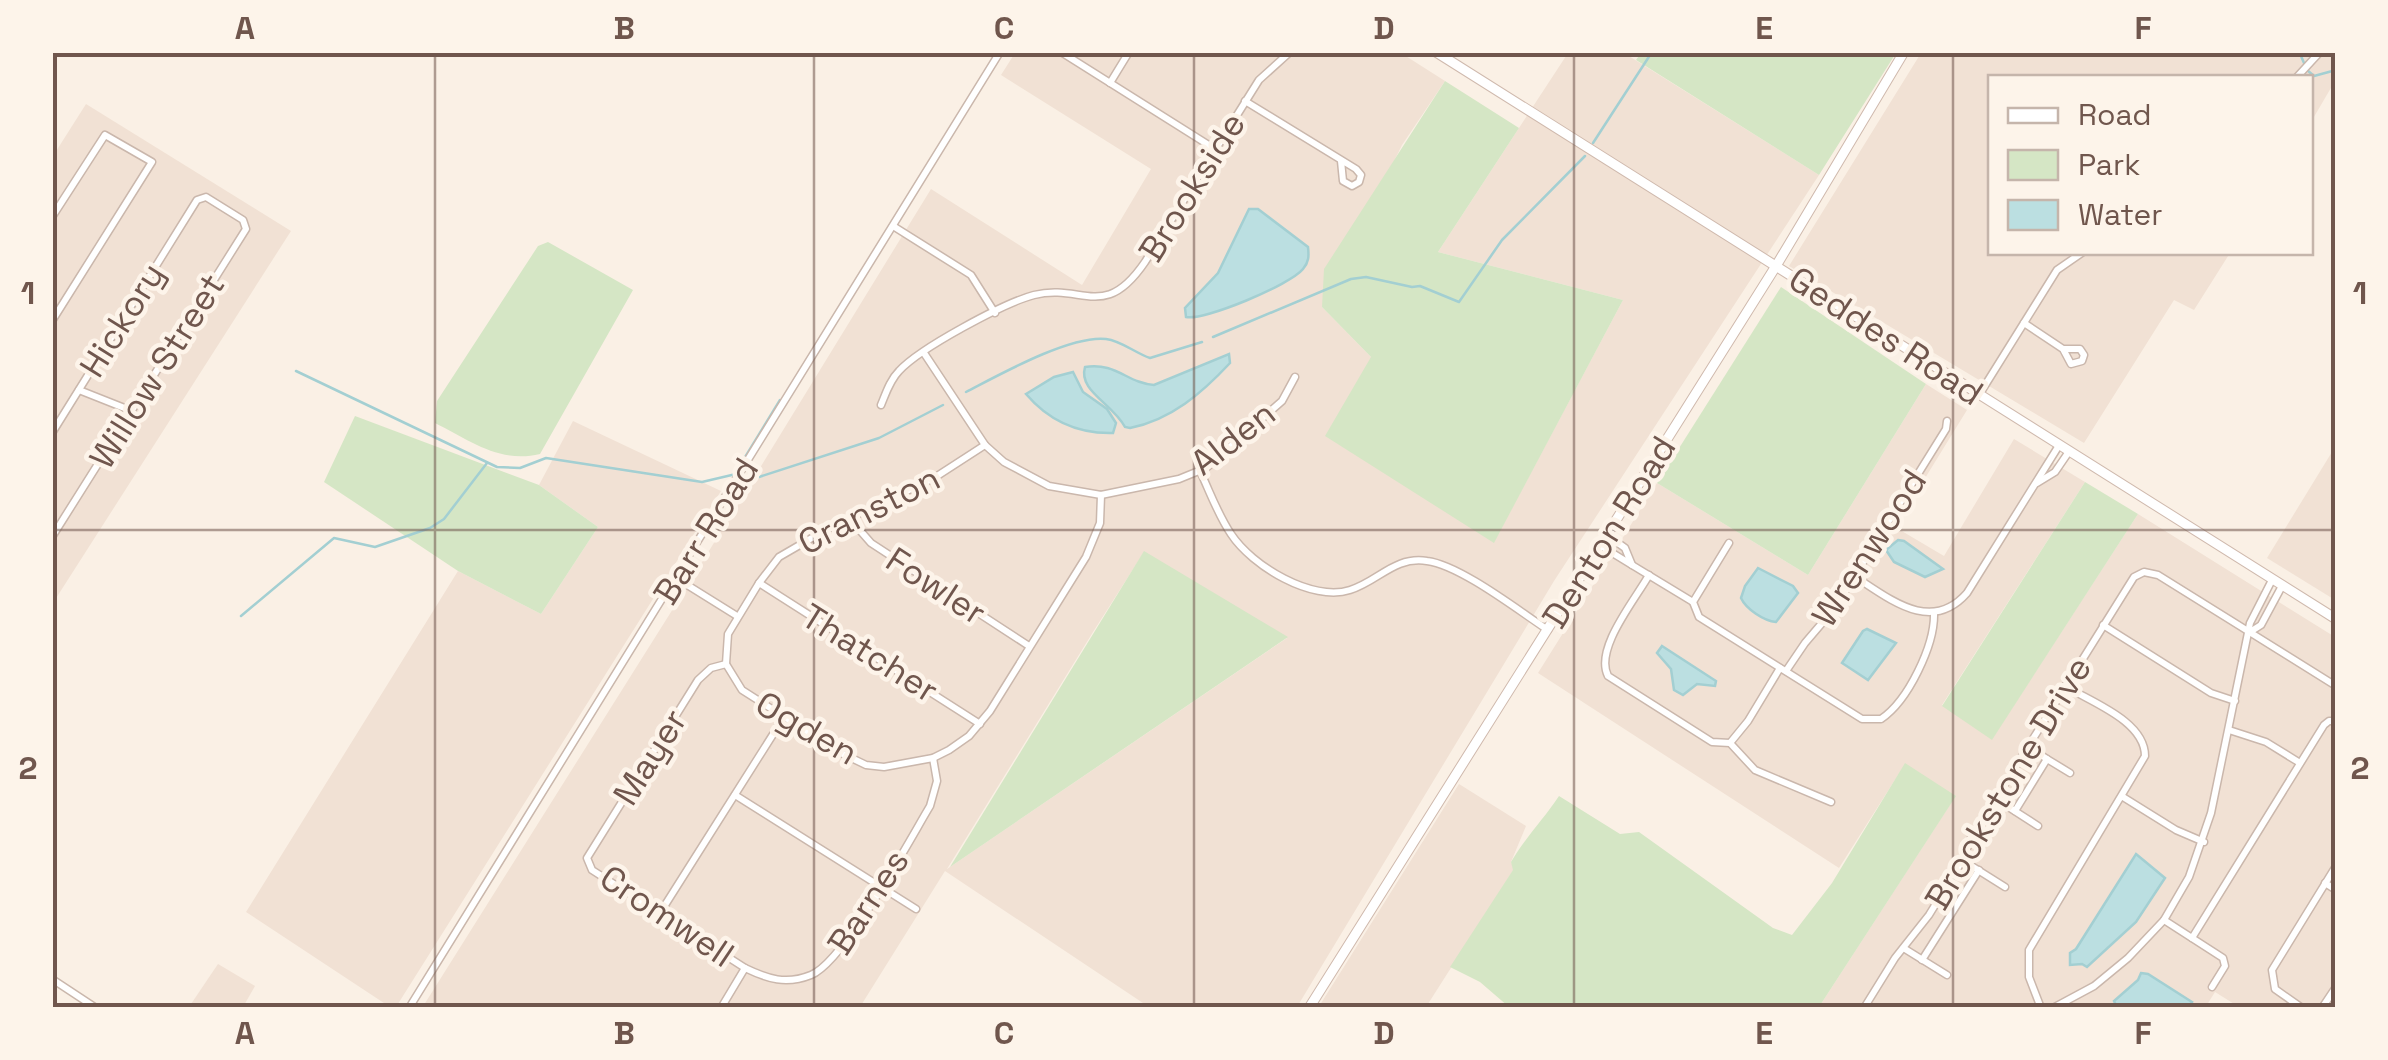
<svg xmlns="http://www.w3.org/2000/svg" width="2388" height="1060" font-family="'Space Grotesk',sans-serif">
<rect width="100%" height="100%" fill="#faf0e5"/>
<g fill="#f1e1d4" fill-rule="evenodd">
<path d="M1015,53H1401L1445,81L1402,145L1322,307L1371,357L1494,542L1623,300L1438,252L1568,53H1624L1819,175L1554,581L1297,1007H1149L945,871L860,1007L422,1008L693,577L931,189L1082,285L1151,169L1001,75ZM1144,552L1287,638L947,869L1093,632Z"/>
<polygon points="1921,53 2335,53 2335,81 2311,122 2310,78 1990,78 1990,252 2230,253 2194,310 2174,300 2084,443 1789,266"/>
<polygon points="86,104 291,231 53,603 53,156"/>
<polygon points="1926,384 1967,410 1895,527 1944,556 2014,439 2085,482 1942,705 1992,739 2138,514 2335,637 2335,1007 2239,1007 2215,992 2205,1008 1819,1007 1955,797 1905,764 1839,868 1538,673 1657,483 1808,575"/>
<polygon points="573,421 721,491 396,1007 390,1007 246,912 458,571 541,614 598,527 539,485"/>
<polygon points="2335,447 2336,600 2335,600 2267,558"/>
<polygon points="1459,784 1526,826 1511,862 1514,869 1426,1007 1318,1008"/>
<polygon points="218,964 255,986 243,1007 189,1007"/>
</g>
<g fill="#d5e6c5">
<polygon points="1641,53 1641,52 1896,53 1819,175 1636,60"/>
<polygon points="1445,81 1519,128 1438,252 1623,300 1494,543 1325,436 1371,357 1322,307 1324,269"/>
<path d="M548,242L633,290L540,454C500,464 469,440 435,423L437,401L538,246Z"/>
<polygon points="1781,287 1926,384 1808,575 1657,483"/>
<polygon points="355,416 539,485 598,527 541,614 458,571 324,482"/>
<polygon points="2085,482 2138,514 1992,740 1942,706"/>
<polygon points="1144,551 1288,637 950,867"/>
<path d="M1905,763L1956,796L1819,1007H1509L1480,982L1450,967L1513,870L1511,862C1525,838 1543,820 1559,796L1620,834L1639,832L1773,928L1792,935L1832,883Z"/>
</g>
<g fill="#bbdfe1" stroke="#a3cfd2" stroke-width="2.5">
<path d="M1249,209H1258L1308,247C1309,256 1309,262 1303,269C1290,285 1204,321 1186,317L1185,308L1218,273Z"/>
<path d="M1229,354L1230,363C1202,393 1171,420 1130,428L1125,427C1112,403 1078,391 1085,367C1116,362 1127,383 1154,385Z"/>
<path d="M1073,372L1083,392L1107,409L1116,423L1113,433C1077,434 1049,421 1026,394L1054,377Z"/>
<polygon points="1898,540 1904,541 1943,569 1925,577 1894,562 1886,550"/>
<path d="M1758,568L1793,586L1798,593L1776,622C1764,621 1746,609 1741,598L1745,586Z"/>
<polygon points="1867,629 1896,643 1868,680 1842,663 1863,631"/>
<polygon points="1662,646 1716,681 1715,686 1697,684 1683,695 1674,690 1671,669 1657,653"/>
<polygon points="2136,854 2165,878 2136,922 2087,967 2082,964 2070,965 2070,953 2076,949"/>
<polygon points="2141,973 2148,974 2192,1002 2188,1007 2117,1007 2114,1001 2138,980"/>
</g>
<g fill="none" stroke-linecap="round" stroke-linejoin="round">
<g stroke="#a3cfd2" stroke-width="2.5">
<polyline points="2286,52 2301,56 2304,63"/>
<polyline points="2307,70 2314,76 2336,70"/>
<polyline points="1593,143 1652,52"/>
<polyline points="1213,337 1351,279 1366,277 1412,287 1420,286 1459,302 1502,240 1585,156"/>
<polyline points="296,371 497,467 520,468 546,458 702,482 736,474"/>
<path d="M966,392C999,375 1070,335 1106,339C1122,341 1135,353 1150,358L1202,342"/>
<polyline points="736,472 780,400"/>
<polyline points="759,477 879,438 943,405"/>
<polyline points="241,616 334,538 375,547 430,528 444,519 487,463"/>
</g>
<defs>
<g id="street">
<polyline points="1061,52 1215,149"/>
<polyline points="2296,78 2320,52"/>
<polyline points="1110,83 1129,52"/>
<polyline points="1245,101 1356,169 1361,175 1359,182 1352,186 1343,181 1341,161"/>
<polyline points="52,217 105,135 152,162 52,321"/>
<polyline points="893,226 971,275 995,313"/>
<polyline points="2024,323 2063,349 2071,364 2082,361 2084,355 2080,349 2063,349"/>
<polyline points="924,353 985,445 1004,462 1049,486 1101,495 1179,479 1206,468 1282,401 1295,377"/>
<polyline points="79,390 132,411"/>
<polyline points="1979,395 2057,270 2083,252"/>
<path d="M881,405C886,393 890,380 899,371C920,348 1004,303 1034,295C1083,283 1104,322 1145,262L1259,80L1290,52"/>
<polyline points="52,433 197,200 206,197 243,220 246,229 52,537"/>
<polyline points="985,445 934,478 829,528 779,557 759,583 728,634 726,664 742,690 841,753 866,765 884,767 933,758 949,750 969,736 990,711 1086,557 1100,523 1101,495"/>
<path d="M1200,471C1210,492 1218,515 1231,534C1252,566 1312,602 1350,590C1379,581 1394,556 1427,561C1460,565 1519,611 1548,630"/>
<polyline points="2037,483 2055,472 2068,453"/>
<polyline points="850,519 871,543 1029,646"/>
<path d="M1729,543L1693,602L1699,617L1862,719H1881C1908,701 1935,645 1934,613"/>
<polyline points="1601,546 1632,565 1625,548 1607,535"/>
<polyline points="1632,565 1693,602"/>
<path d="M1649,575C1635,600 1594,649 1608,676L1712,742L1730,743L1755,770L1831,802"/>
<path d="M1854,576C1890,599 1931,634 1967,593L2058,447"/>
<polyline points="676,578 737,616"/>
<polyline points="759,583 980,724"/>
<polyline points="2103,625 2211,693 2235,701"/>
<polyline points="2250,632 2261,625 2282,586"/>
<path d="M726,664L711,668L698,680L587,858L592,870L745,968C768,979 786,985 811,975C844,962 909,841 930,806L937,781L933,758"/>
<polyline points="1786,671 1805,643 1834,609 1946,429 1947,421"/>
<polyline points="2229,730 2266,742 2300,763"/>
<polyline points="1730,743 1748,721 1780,668"/>
<polyline points="2047,759 2070,773"/>
<polyline points="735,795 916,909"/>
<polyline points="2123,797 2176,830 2204,842"/>
<polyline points="1996,799 2038,826"/>
<polyline points="2015,811 2047,759 2027,746"/>
<polyline points="1962,860 2005,887"/>
<polyline points="2325,883 2336,890"/>
<polyline points="660,913 784,717"/>
<polyline points="2164,920 2223,958 2225,966 2212,987"/>
<polyline points="2192,938 2324,725 2329,721 2336,721"/>
<polyline points="1905,949 1947,975"/>
<polyline points="1922,960 1979,870"/>
<polyline points="52,979 96,1008"/>
<polyline points="409,1008 1000,52"/>
<polyline points="721,1008 745,968"/>
<polyline points="1864,1008 1895,958 1929,915 1962,861 1971,838 2134,577 2144,572 2158,575 2336,686"/>
<path d="M2041,1008L2029,977V950L2145,756C2145,721 2091,702 2065,686"/>
<polyline points="2053,1008 2094,986 2128,958 2164,920 2189,877 2211,813 2250,623 2272,580"/>
<polyline points="2302,1008 2275,989 2272,970 2336,866"/>
<polyline points="2322,1008 2336,987"/>
</g>
<g id="secondary">
<polyline points="1436,52 2336,619"/>
<polyline points="1309,1008 1776,266 1904,52"/>
</g>
</defs>
<use href="#street" stroke="#cab7ac" stroke-width="9"/>
<use href="#secondary" stroke="#cfb9ad" stroke-width="11"/>
<use href="#street" stroke="#fff" stroke-width="6"/>
<use href="#secondary" stroke="#fff" stroke-width="9"/>
</g>
<path fill="none" stroke="#70564d" stroke-width="2.5" stroke-opacity="0.55" d="M435,52V1008M814,52V1008M1194,52V1008M1574,52V1008M1953,52V1008M52,530H2336"/>
<g text-anchor="middle" stroke-width="9" stroke-linejoin="round" paint-order="stroke">
<g font-size="35" fill="#70564d" stroke="#fdf4ea">
<text transform="translate(1192 187) rotate(-58)" y="12">Brookside</text>
<text transform="translate(122 320) rotate(-58)" y="12">Hickory</text>
<text transform="translate(1886 336) rotate(33)" y="12">Geddes Road</text>
<text transform="translate(157 371) rotate(-58)" y="12">Willow Street</text>
<text transform="translate(1233 438) rotate(-38)" y="12">Alden</text>
<text transform="translate(869 510) rotate(-27)" y="12">Cranston</text>
<text transform="translate(706 531) rotate(-58)" y="12">Barr Road</text>
<text transform="translate(1609 532) rotate(-58)" y="12">Denton Road</text>
<text transform="translate(1869 548) rotate(-57)" y="12">Wrenwood</text>
<text transform="translate(936 586) rotate(33)" y="12">Fowler</text>
<text transform="translate(870 653) rotate(32)" y="12">Thatcher</text>
<text transform="translate(807 728) rotate(30)" y="12">Ogden</text>
<text transform="translate(650 757) rotate(-58)" y="12">Mayer</text>
<text transform="translate(2008 783) rotate(-59)" y="12">Brookstone Drive</text>
<text transform="translate(868 902) rotate(-57)" y="12">Barnes</text>
<text transform="translate(667 916) rotate(34)" y="12">Cromwell</text>
</g>
</g>
<rect width="2388" height="1060" fill="none" stroke="#fdf4ea" stroke-width="110"/>
<rect x="1988" y="75" width="325" height="180" fill="#fdf4ea" stroke="#c5b5ab" stroke-width="2.5"/>
<rect x="2008" y="108" width="50" height="15" fill="#ffffff" stroke="#c5b5ab" stroke-width="2.5"/>
<text x="2078" y="125" font-size="30" fill="#70564d">Road</text>
<rect x="2008" y="150" width="50" height="30" fill="#d5e6c5" stroke="#c5b5ab" stroke-width="2.5"/>
<text x="2078" y="175" font-size="30" fill="#70564d">Park</text>
<rect x="2008" y="200" width="50" height="30" fill="#bbdfe1" stroke="#c5b5ab" stroke-width="2.5"/>
<text x="2078" y="225" font-size="30" fill="#70564d">Water</text>
<rect x="55" y="55" width="2278" height="950" fill="none" stroke="#70564d" stroke-width="4"/>
<g font-size="32" text-anchor="middle" font-weight="bold" fill="#70564d">
<text x="245" y="39">A</text>
<text x="624" y="39">B</text>
<text x="1004" y="39">C</text>
<text x="1384" y="39">D</text>
<text x="1764" y="39">E</text>
<text x="2143" y="39">F</text>
<text x="28" y="304">1</text>
<text x="2360" y="304">1</text>
<text x="28" y="779">2</text>
<text x="2360" y="779">2</text>
<text x="245" y="1044">A</text>
<text x="624" y="1044">B</text>
<text x="1004" y="1044">C</text>
<text x="1384" y="1044">D</text>
<text x="1764" y="1044">E</text>
<text x="2143" y="1044">F</text>
</g>
</svg>
